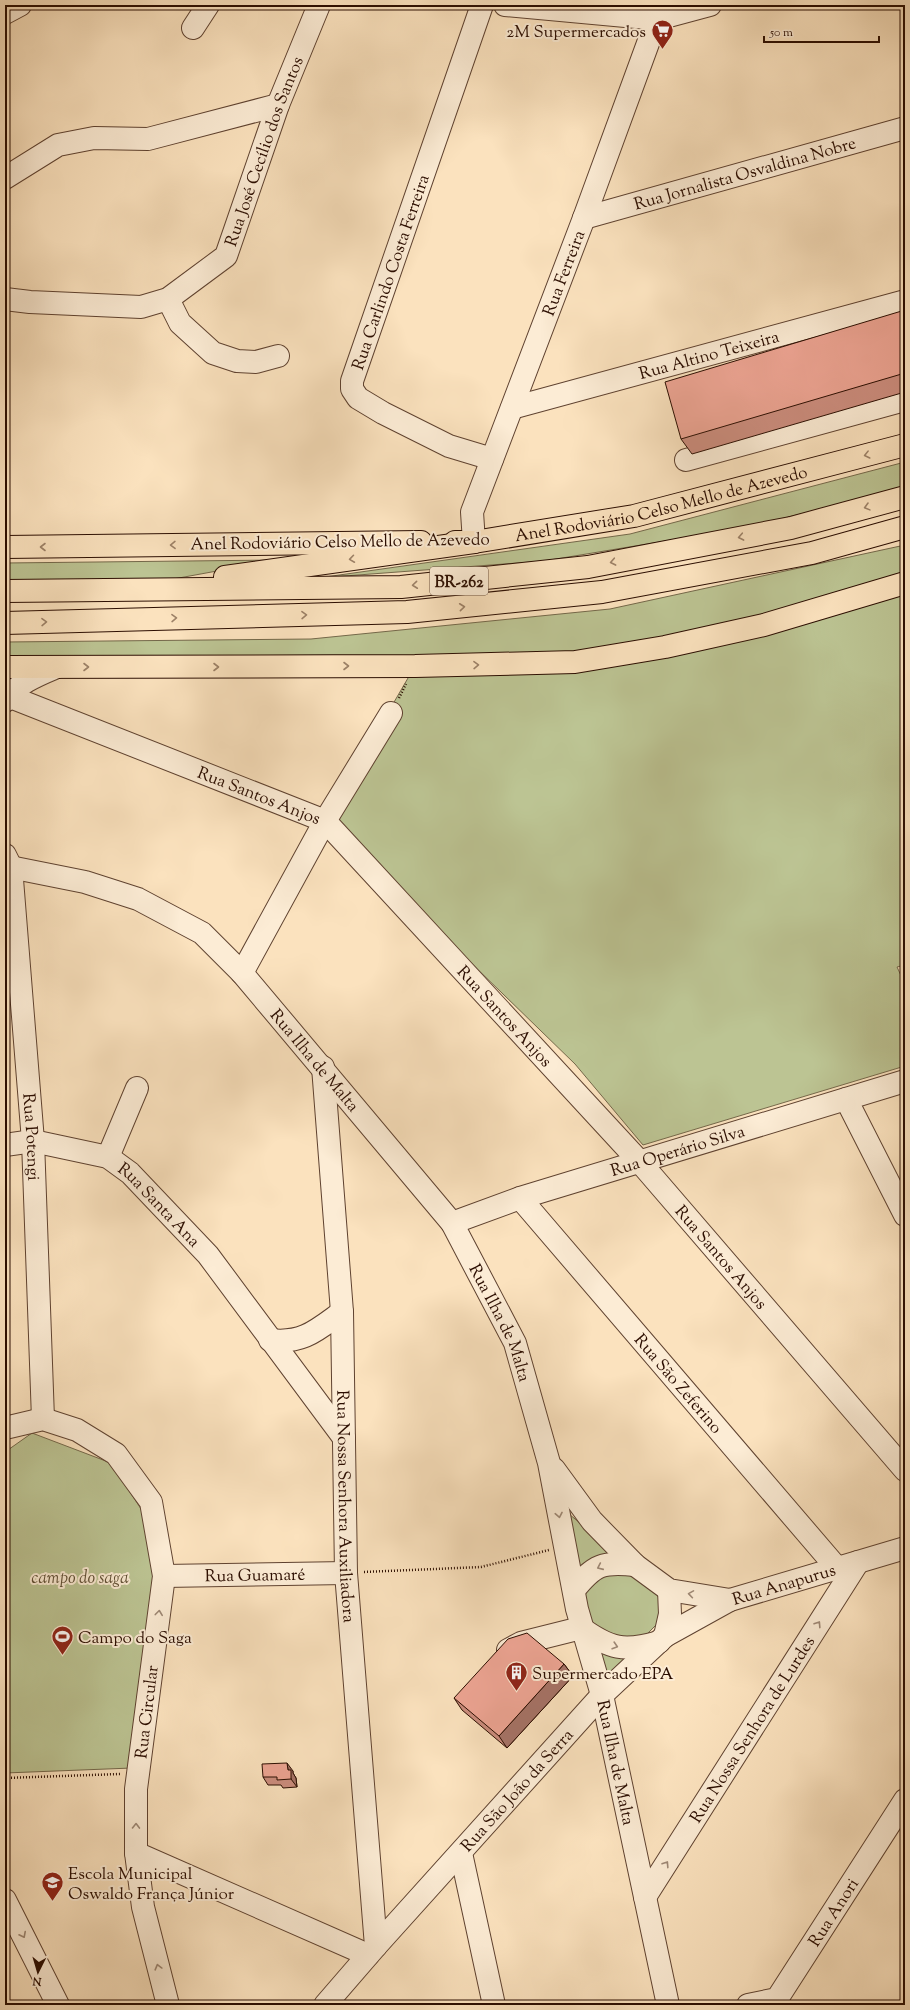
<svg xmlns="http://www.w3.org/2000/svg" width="910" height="2010" font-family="'Sorts Mill Goudy',serif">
<rect width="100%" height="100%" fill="#fbe2be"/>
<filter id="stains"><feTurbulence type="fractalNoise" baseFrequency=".005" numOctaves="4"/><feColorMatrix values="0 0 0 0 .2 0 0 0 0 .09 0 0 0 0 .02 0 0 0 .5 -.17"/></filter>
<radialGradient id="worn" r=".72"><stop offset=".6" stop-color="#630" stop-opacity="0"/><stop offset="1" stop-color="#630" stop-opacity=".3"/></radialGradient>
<g fill="#bcc493" stroke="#74684a">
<polygon points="905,462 905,488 744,528 544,561 318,578 630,534"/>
<polygon points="905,545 905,572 783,611 905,583 905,965 897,967 905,984 905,1066 643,1145 575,1064 325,821 415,666 5,660 5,642 311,639 610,609"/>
<polygon points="277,560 157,582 5,585 5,563"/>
<polygon points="32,1433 111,1463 143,1512 156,1576 132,1768 5,1773 5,1452"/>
<polygon points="569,1514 620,1556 577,1578"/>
<polygon points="606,1569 646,1578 661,1598 664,1617 646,1635 628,1643 591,1623 579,1590"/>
<polygon points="598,1646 637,1652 604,1692"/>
</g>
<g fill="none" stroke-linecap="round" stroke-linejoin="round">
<defs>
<g id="minor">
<polyline points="482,5 352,381 352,389 358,398 383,413 449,446 492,459"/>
<polyline points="505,5 658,19 710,5"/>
<polyline points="5,13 20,5"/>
<polyline points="193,28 208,5"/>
<polyline points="5,178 58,145 94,138 148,139 278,105"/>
<path id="s1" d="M584,218L905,128"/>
<path id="s2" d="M5,299L30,302L141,307L168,299L226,256L278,105L319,5"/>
<polyline points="168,299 180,323 213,353 237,361 256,362 278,356"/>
<path id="s3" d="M512,408L905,301"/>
<polyline points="686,460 905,400"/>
<path id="s4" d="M474,542L472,512L584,218L662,5"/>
<path id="s5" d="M8,696L325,821L639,1161L905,1470"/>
<path d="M5,701C17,683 38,675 57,667"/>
<path id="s6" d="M5,855L11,867L33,1141L43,1419"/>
<path id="s7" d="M5,866L85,882L138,899L202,933L242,973L452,1223L515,1343L549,1463L577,1609L602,1695L668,2005"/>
<polyline points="242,973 325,821 391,713"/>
<path id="s8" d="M323,1067L342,1312L346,1573L376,1946"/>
<polyline points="846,1099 905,1215"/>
<path id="s9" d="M5,1145L33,1141L108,1157L130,1173L208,1255L344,1438"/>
<polyline points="108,1157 137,1088"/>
<path id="s10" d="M520,1198L837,1568"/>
<path id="s11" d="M452,1223L520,1198L905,1081"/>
<path d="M270,1340C303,1344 317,1330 342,1312"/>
<polyline points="5,1428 43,1419 77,1430 116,1454 151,1502 164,1576 136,1789 136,1853 143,1907 168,2005"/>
<path id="s12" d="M554,1469L592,1521L635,1565L669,1590L730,1600L905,1548"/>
<path id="s13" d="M164,1576L346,1573"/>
<path d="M574,1590C595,1564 602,1562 635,1565"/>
<polyline points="665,1636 670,1614 669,1590"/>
<path d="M508,1650L521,1643L581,1628C610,1649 624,1652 659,1642"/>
<polyline points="136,1853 368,1955"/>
<polyline points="461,1853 494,2005"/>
<path id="s14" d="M645,1897L858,1562"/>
<polyline points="5,1900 58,2005"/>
<path id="s15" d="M325,2005L376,1946L602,1695L665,1636L730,1600"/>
<path id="s16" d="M748,2005L777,1999L905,1800"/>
</g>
<g id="major">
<path id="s17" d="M455,542H474L634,516L905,445"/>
<polyline points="5,547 421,542"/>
<polyline points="5,667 415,666 575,662 665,647 764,625 905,583"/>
</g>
<g id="highway">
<polyline points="225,577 474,542"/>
<polyline points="5,591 401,587 588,567 791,528 905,497"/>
<polyline points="5,623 407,612 602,592 812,553 905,527"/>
</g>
</defs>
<use href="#minor" stroke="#5f4230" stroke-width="24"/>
<use href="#major" stroke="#2b0d00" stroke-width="24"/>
<use href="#highway" stroke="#2b0d00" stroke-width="24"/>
<g stroke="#2b0d00" stroke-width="2.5" stroke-dasharray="1 2" stroke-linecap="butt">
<polyline points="399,698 406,684"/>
<polyline points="364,1572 481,1567 549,1550"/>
<polyline points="5,1778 120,1774"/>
</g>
<use href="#minor" stroke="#fcecd5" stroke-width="22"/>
<use href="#major" stroke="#fbe2be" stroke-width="22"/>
<use href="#highway" stroke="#fbe2be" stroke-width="22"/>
</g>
<g fill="#cc8d7e" stroke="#2b0d00">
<polygon points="905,310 905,392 692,454 681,439"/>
<polygon points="564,1664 573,1676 507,1748 462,1710 454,1698"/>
<polygon points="293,1771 293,1773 296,1778 297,1787 283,1788 281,1785 268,1785 263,1777"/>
</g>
<g fill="#a67367" stroke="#2b0d00">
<polygon points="564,1664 573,1676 507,1748 499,1736"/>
<polygon points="287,1763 293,1771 293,1773 296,1778 297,1787 291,1779 288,1770"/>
</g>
<g fill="#eda493" stroke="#2b0d00">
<polygon points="905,310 905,373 681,439 665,382"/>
<polygon points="527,1633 564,1664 499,1736 454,1698 508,1639"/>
<polygon points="287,1763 288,1770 291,1770 291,1779 277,1780 277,1777 263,1777 262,1764"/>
</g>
<defs><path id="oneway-chevron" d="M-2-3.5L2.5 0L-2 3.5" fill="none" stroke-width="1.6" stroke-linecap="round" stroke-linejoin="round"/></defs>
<g stroke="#9d8268">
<use href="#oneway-chevron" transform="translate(867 455) rotate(166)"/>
<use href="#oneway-chevron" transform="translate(867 507) rotate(165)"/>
<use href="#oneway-chevron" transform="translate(741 537) rotate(169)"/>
<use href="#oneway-chevron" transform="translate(173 545) rotate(179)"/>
<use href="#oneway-chevron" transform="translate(43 547) rotate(180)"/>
<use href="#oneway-chevron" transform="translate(352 559) rotate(172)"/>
<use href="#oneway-chevron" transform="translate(613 562) rotate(169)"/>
<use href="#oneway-chevron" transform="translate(415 585) rotate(174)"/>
<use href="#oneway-chevron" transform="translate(462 607) rotate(-6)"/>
<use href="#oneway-chevron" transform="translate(304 615) rotate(-1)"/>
<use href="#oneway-chevron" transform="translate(174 618) rotate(-1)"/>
<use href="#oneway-chevron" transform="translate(44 622) rotate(-1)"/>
<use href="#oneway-chevron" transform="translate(476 665) rotate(-1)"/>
<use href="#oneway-chevron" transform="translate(346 666)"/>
<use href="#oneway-chevron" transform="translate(86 667)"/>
<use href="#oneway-chevron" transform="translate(216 667)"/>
</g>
<g stroke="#9e8875">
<use href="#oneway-chevron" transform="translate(559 1515) rotate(79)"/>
<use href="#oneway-chevron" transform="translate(600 1567) rotate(156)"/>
<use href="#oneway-chevron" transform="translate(691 1594) rotate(-171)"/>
<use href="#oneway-chevron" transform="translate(159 1613) rotate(-83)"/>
<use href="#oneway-chevron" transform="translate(818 1624) rotate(-57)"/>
<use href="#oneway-chevron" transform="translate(615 1646) rotate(17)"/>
<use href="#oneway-chevron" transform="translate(136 1826) rotate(-89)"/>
<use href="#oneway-chevron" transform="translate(666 1864) rotate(-57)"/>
<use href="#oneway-chevron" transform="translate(23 1935) rotate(63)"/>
<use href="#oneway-chevron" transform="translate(158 1967) rotate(-105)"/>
</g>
<defs>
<symbol id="supermarket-pin" viewBox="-11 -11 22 30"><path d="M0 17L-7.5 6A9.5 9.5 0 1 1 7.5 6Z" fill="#8f2418" stroke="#fcecd5"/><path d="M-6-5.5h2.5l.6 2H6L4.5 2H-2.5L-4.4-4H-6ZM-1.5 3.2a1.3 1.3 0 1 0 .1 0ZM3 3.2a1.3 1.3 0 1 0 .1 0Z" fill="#fff"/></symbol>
<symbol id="stadium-pin" viewBox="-11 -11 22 30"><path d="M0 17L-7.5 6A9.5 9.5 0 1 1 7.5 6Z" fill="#8f2418" stroke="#fcecd5"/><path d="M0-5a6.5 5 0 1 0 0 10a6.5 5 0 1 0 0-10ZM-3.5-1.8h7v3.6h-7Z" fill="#fff"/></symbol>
<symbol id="building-pin" viewBox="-11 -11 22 30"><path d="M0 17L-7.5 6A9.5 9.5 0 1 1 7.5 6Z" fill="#8f2418" stroke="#fcecd5"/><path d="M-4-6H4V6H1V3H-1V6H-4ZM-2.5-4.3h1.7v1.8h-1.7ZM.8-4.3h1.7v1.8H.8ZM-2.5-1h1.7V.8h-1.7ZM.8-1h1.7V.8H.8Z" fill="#fff"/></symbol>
<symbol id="school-pin" viewBox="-11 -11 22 30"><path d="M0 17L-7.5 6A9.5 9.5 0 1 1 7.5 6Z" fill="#8f2418" stroke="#fcecd5"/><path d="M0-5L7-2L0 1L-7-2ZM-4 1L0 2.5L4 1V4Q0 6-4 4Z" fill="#fff"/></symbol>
</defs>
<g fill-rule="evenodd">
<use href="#supermarket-pin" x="650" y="18" width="25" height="34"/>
<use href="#stadium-pin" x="50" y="1624" width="25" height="34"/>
<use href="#building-pin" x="504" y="1660" width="25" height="34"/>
<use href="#school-pin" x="40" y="1870" width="25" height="34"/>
</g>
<g text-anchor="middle" stroke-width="4" stroke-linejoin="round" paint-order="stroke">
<rect fill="#fcecd5" stroke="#6a5040" stroke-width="1" x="430" y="567" width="58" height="28" rx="3"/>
<g font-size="16" font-weight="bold" fill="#2b0d00">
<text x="459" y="587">BR-262</text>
</g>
<g font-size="17" fill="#2b0d00" stroke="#fcecd5" text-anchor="start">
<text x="646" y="37" text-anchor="end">2M Supermercados</text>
<text x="78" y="1643">Campo do Saga</text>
<text x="532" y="1679">Supermercado EPA</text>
<text x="68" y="1879">Escola Municipal<tspan x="68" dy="20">Oswaldo França Júnior</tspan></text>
</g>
<g font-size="17" fill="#2b0d00" stroke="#fcecd5">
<text dy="6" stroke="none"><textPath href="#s2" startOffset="348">Rua José Cecílio dos Santos</textPath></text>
<text dy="6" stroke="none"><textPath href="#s1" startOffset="167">Rua Jornalista Osvaldina Nobre</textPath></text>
<text transform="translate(390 272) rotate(-71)" y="6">Rua Carlindo Costa Ferreira</text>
<text dy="6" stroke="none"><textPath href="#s4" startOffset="286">Rua Ferreira</textPath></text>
<text dy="6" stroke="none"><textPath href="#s3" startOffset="204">Rua Altino Teixeira</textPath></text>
<text dy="6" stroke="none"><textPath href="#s17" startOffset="210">Anel Rodoviário Celso Mello de Azevedo</textPath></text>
<text transform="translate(340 541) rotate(-1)" y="6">Anel Rodoviário Celso Mello de Azevedo</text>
<text dy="6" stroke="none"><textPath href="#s5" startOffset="270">Rua Santos Anjos</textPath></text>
<text dy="6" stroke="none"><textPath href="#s5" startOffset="606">Rua Santos Anjos</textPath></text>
<text dy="6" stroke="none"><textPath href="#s7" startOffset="380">Rua Ilha de Malta</textPath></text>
<text dy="6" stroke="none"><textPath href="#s6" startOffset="284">Rua Potengi</textPath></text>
<text dy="6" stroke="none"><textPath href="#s11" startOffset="237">Rua Operário Silva</textPath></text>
<text dy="6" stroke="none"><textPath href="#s9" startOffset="175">Rua Santa Ana</textPath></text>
<text dy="6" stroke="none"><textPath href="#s5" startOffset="930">Rua Santos Anjos</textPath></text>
<text dy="6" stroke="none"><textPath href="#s7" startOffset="704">Rua Ilha de Malta</textPath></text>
<text dy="6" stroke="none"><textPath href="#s10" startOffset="244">Rua São Zeferino</textPath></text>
<text dy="6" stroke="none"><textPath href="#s8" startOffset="440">Rua Nossa Senhora Auxiliadora</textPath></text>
<text dy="6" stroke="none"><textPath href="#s13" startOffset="91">Rua Guamaré</textPath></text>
<text dy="6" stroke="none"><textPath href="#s12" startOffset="286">Rua Anapurus</textPath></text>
<text transform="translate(146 1712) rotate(-83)" y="6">Rua Circular</text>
<text dy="6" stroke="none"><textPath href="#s14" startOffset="199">Rua Nossa Senhora de Lurdes</textPath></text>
<text dy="6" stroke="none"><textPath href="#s7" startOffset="1160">Rua Ilha de Malta</textPath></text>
<text dy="6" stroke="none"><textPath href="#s15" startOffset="288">Rua São João da Serra</textPath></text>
<text dy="6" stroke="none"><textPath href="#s16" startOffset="133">Rua Anori</textPath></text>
</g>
<g font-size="17" font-style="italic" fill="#5e4d33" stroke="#fcecd5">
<text x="80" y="1583">campo do saga</text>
</g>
</g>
<rect width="910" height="2010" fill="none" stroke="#fbe2be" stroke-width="20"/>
<rect x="6" y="6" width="898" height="1998" fill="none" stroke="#2b0d00" stroke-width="2"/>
<rect x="10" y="10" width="890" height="1990" fill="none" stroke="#2b0d00"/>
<g transform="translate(38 1972) rotate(185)" stroke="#fcecd5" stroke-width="3" paint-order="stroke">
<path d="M0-3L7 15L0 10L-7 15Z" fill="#2b0d00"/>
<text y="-6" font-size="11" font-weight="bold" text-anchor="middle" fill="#2b0d00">N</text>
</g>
<path d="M764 36v6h115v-6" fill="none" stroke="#2b0d00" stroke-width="2"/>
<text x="770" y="36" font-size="12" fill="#2b0d00" stroke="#fcecd5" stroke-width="3" paint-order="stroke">50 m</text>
<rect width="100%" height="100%" filter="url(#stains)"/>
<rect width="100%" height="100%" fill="url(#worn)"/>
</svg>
